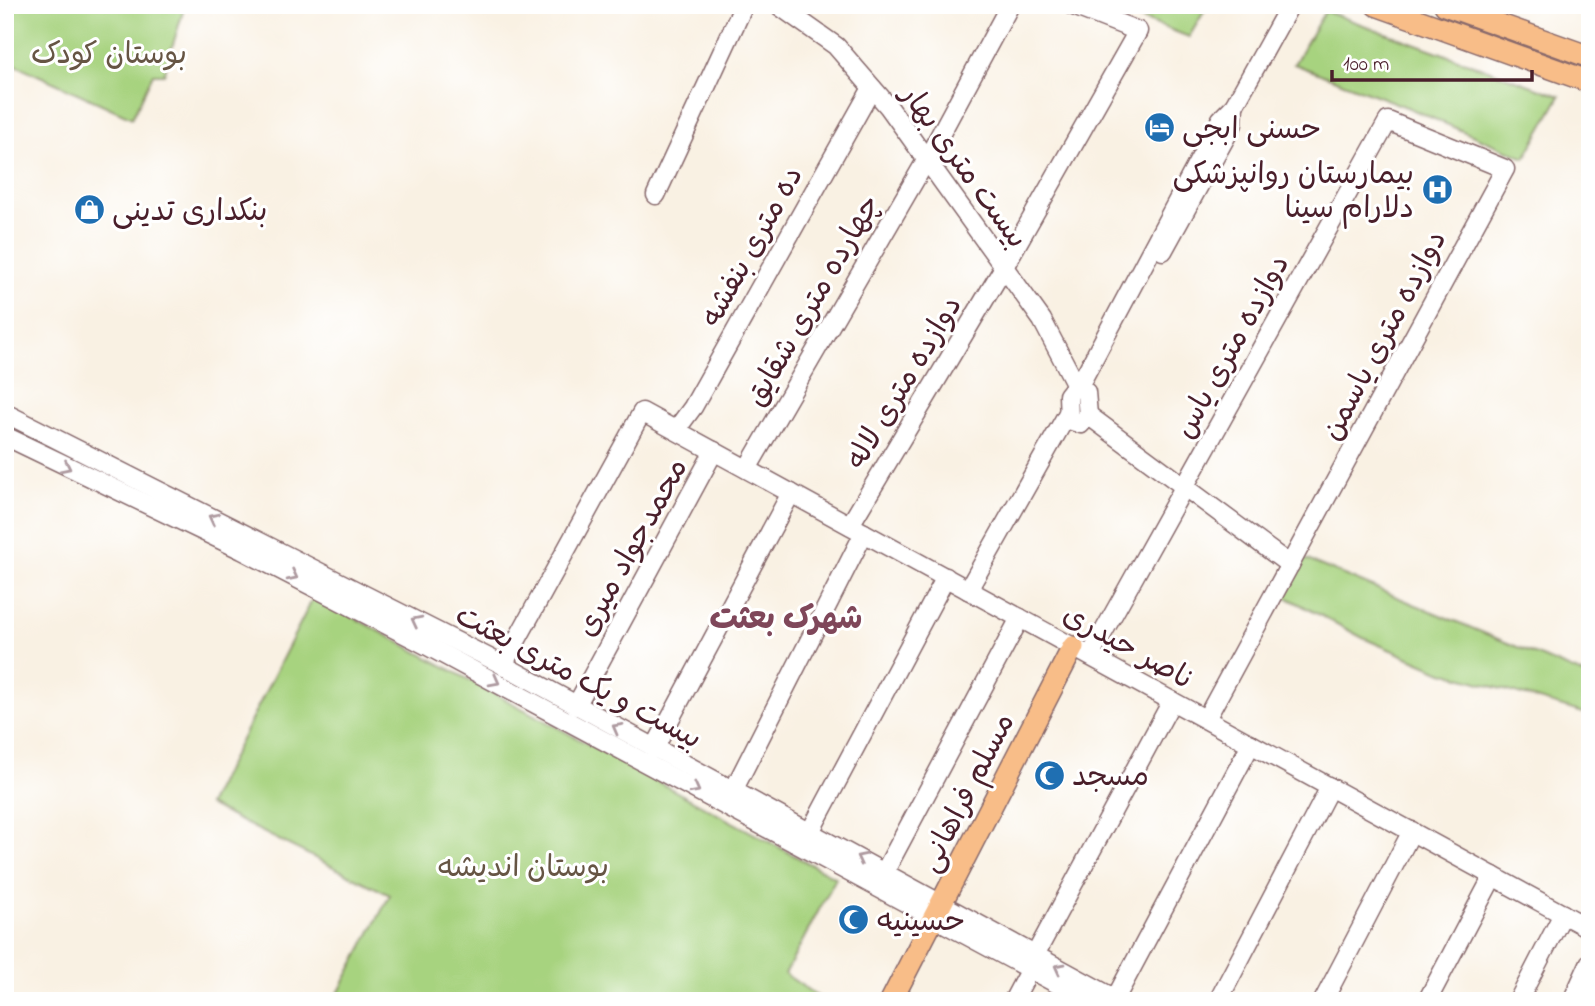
<svg xmlns="http://www.w3.org/2000/svg" width="1595" height="1006" font-family="'Indie Flower','Playpen Sans Arabic',sans-serif">
<rect width="100%" height="100%" fill="#fff"/>
<filter id="ink" filterUnits="userSpaceOnUse"><feTurbulence type="fractalNoise" baseFrequency=".0143" numOctaves="2"/><feDisplacementMap in="SourceGraphic" scale="14" xChannelSelector="R" yChannelSelector="G"/><feConvolveMatrix kernelMatrix="1 2 1 2 8 2 1 2 1" color-interpolation-filters="sRGB"/></filter>
<filter id="wash" filterUnits="userSpaceOnUse"><feTurbulence type="fractalNoise" baseFrequency=".00686" numOctaves="4" result="noise"/><feDisplacementMap in="SourceGraphic" scale="28" xChannelSelector="R" yChannelSelector="G"/><feGaussianBlur stdDeviation="1.57" result="paint"/><feColorMatrix in="noise" values="0 0 0 0 0 0 0 0 0 0 0 0 0 0 0 0 0 1.4 0 .05"/><feComposite in="paint" operator="in"/></filter>
<g filter="url(#wash)">
<rect width="100%" height="100%" fill="#f9f1e3"/>
<g fill="#a7d37f" stroke="#787955" stroke-width="2">
<polygon points="5,5 185,5 164,74 153,74 132,118 5,60"/>
<polygon points="1106,5 1208,5 1189,37"/>
<polygon points="1325,11 1560,96 1525,158 1409,108 1294,64"/>
<polygon points="1305,559 1590,677 1590,715 1440,671 1363,638 1284,596"/>
<polygon points="314,596 836,878 785,974 824,1001 334,1001 390,895 208,805"/>
</g>
</g>
<g filter="url(#ink)">
<g fill="none" stroke-linecap="round" stroke-linejoin="round">
<defs>
<g id="minor">
<polyline points="778,5 836,46 888,106 1042,320 1076,385"/>
<polyline points="656,195 744,5"/>
<polyline points="1163,251 1233,124 1234,106"/>
<polygon points="1076,385 1086,392 1088,415 1081,424 1069,420 1068,395"/>
<polyline points="1079,386 1221,119 1234,106 1290,5"/>
<polyline points="5,413 503,665 1119,1001"/>
<polyline points="1088,415 1290,565"/>
<polyline points="676,430 693,407 872,88"/>
<polyline points="5,436 242,550 424,644 1089,1001"/>
<polyline points="747,469 927,159 1010,5"/>
<polyline points="850,525 1004,267 1138,31 1071,5"/>
<polyline points="968,590 1068,413"/>
<polyline points="1090,656 1388,121 1505,169 1206,719"/>
<polyline points="503,665 642,412 1590,929"/>
<polyline points="576,706 714,451"/>
<polyline points="654,749 791,493"/>
<polyline points="733,791 864,533"/>
<polyline points="810,832 946,577"/>
<polyline points="885,871 1020,618"/>
<polyline points="1035,955 1172,701"/>
<polyline points="1115,999 1251,744"/>
<polyline points="1013,1001 1030,969"/>
<polyline points="1218,1001 1330,787"/>
<polyline points="1323,1001 1412,831"/>
<polyline points="1427,1001 1493,876"/>
<polyline points="1518,1001 1563,914"/>
<polyline points="1572,1001 1590,962"/>
</g>
<g id="major">
<polyline points="1376,5 1590,82"/>
<polyline points="1445,5 1590,57"/>
<polyline points="891,1001 1073,647"/>
</g>
</defs>
<use href="#minor" stroke="#87686b" stroke-width="21"/>
<use href="#major" stroke="#87686b" stroke-width="24"/>
<use href="#minor" stroke="#fff" stroke-width="18"/>
<use href="#major" stroke="#f8bd88" stroke-width="21"/>
</g>
<defs><path id="oneway-chevron" d="M-2-3.5L2.5 0L-2 3.5" fill="none" stroke-width="1.6" stroke-linecap="round" stroke-linejoin="round" transform="scale(1.75)"/></defs>
<g stroke="#ae9aa0">
<use href="#oneway-chevron" transform="translate(66 467) rotate(26)"/>
<use href="#oneway-chevron" transform="translate(213 518) rotate(-153)"/>
<use href="#oneway-chevron" transform="translate(293 576) rotate(27)"/>
<use href="#oneway-chevron" transform="translate(416 621) rotate(-153)"/>
<use href="#oneway-chevron" transform="translate(495 681) rotate(28)"/>
<use href="#oneway-chevron" transform="translate(617 728) rotate(-151)"/>
<use href="#oneway-chevron" transform="translate(695 789) rotate(28)"/>
<use href="#oneway-chevron" transform="translate(861 858) rotate(-153)"/>
<use href="#oneway-chevron" transform="translate(1059 968) rotate(-152)"/>
</g>
</g>
<defs>
<symbol id="hotel-disc" viewBox="-11 -11 22 22"><circle r="9.5" fill="#1f6fb2" stroke="#fff"/><path d="M-6-4.5h1.5V1H6V5H4.5V3h-9V5H-6ZM-4 0a1.8 1.8 0 1 1 3.6 0ZM.5 0V-2.5h3Q6-2.5 6 0Z" fill="#fff"/></symbol>
<symbol id="hospital-disc" viewBox="-11 -11 22 22"><circle r="9.5" fill="#1f6fb2" stroke="#fff"/><path d="M-5-5h3v3.5h4V-5h3V5h-3V1.5h-4V5h-3Z" fill="#fff"/></symbol>
<symbol id="shop-disc" viewBox="-11 -11 22 22"><circle r="9.5" fill="#1f6fb2" stroke="#fff"/><path d="M-5-2.5h2.3a2.7 3.5 0 0 1 5.4 0H5L5.5 6h-11ZM-1.5-2.5h3a1.5 2.3 0 0 0-3 0Z" fill="#fff"/></symbol>
<symbol id="mosque-disc" viewBox="-11 -11 22 22"><circle r="9.5" fill="#1f6fb2" stroke="#fff"/><path d="M3.5-4.9A6 6 0 1 0 3.5 4.9A5 5 0 1 1 3.5-4.9Z" fill="#fff"/></symbol>
</defs>
<g fill-rule="evenodd">
<use href="#hotel-disc" x="1142" y="110" width="35" height="35"/>
<use href="#hospital-disc" x="1420" y="172" width="35" height="35"/>
<use href="#shop-disc" x="72" y="192" width="35" height="35"/>
<use href="#mosque-disc" x="1032" y="758" width="35" height="35"/>
<use href="#mosque-disc" x="836" y="902" width="35" height="35"/>
</g>
<g text-anchor="middle" stroke-width="6" stroke-linejoin="round" paint-order="stroke">
<g font-size="30" fill="#654" stroke="#fff">
<text x="109" y="63">بوستان کودک</text>
<text x="523" y="876">بوستان اندیشه</text>
</g>
<g font-size="30" fill="#4a1f2b" stroke="#fff" text-anchor="start">
<text x="1182" y="138">حسنی ابجی</text>
<text x="1414" y="183" text-anchor="end">بیمارستان روانپزشکی<tspan x="1414" dy="34">دلارام سینا</tspan></text>
<text x="112" y="220">بنکداری تدینی</text>
<text x="1072" y="785">مسجد</text>
<text x="877" y="930">حسینیه</text>
</g>
<g font-size="30" fill="#4a1f2b" stroke="#fff">
<text transform="translate(965 166) rotate(54)" y="10">بیست متری بهار</text>
<text transform="translate(751 246) rotate(-61)" y="10">ده متری بنفشه</text>
<text transform="translate(812 300) rotate(-60)" y="10">چهارده متری شقایق</text>
<text transform="translate(1383 335) rotate(-62)" y="10">دوازده متری یاسمن</text>
<text transform="translate(1231 346) rotate(-61)" y="10">دوازده متری یاس</text>
<text transform="translate(903 382) rotate(-59)" y="10">دوازده متری لاله</text>
<text transform="translate(631 547) rotate(-61)" y="10">محمدجواد میری</text>
<text transform="translate(1129 646) rotate(29)" y="10">ناصر حیدری</text>
<text transform="translate(579 676) rotate(28)" y="10">بیست و یک متری بعثت</text>
<text transform="translate(966 792) rotate(-63)" y="10">مسلم فراهانی</text>
</g>
<g font-size="32" font-weight="bold" fill="#7f475a" stroke="#fff">
<text x="786" y="628">شهرک بعثت</text>
</g>
</g>
<rect width="1595" height="1006" fill="none" stroke="#fff" stroke-width="28"/>
<path d="M1332 70v10h200v-10" fill="none" stroke="#4a1f2b" stroke-width="3.5"/>
<text x="1343" y="70" font-size="21" fill="#4a1f2b" stroke="#ffffff" stroke-width="5" paint-order="stroke">100 m</text>
</svg>
